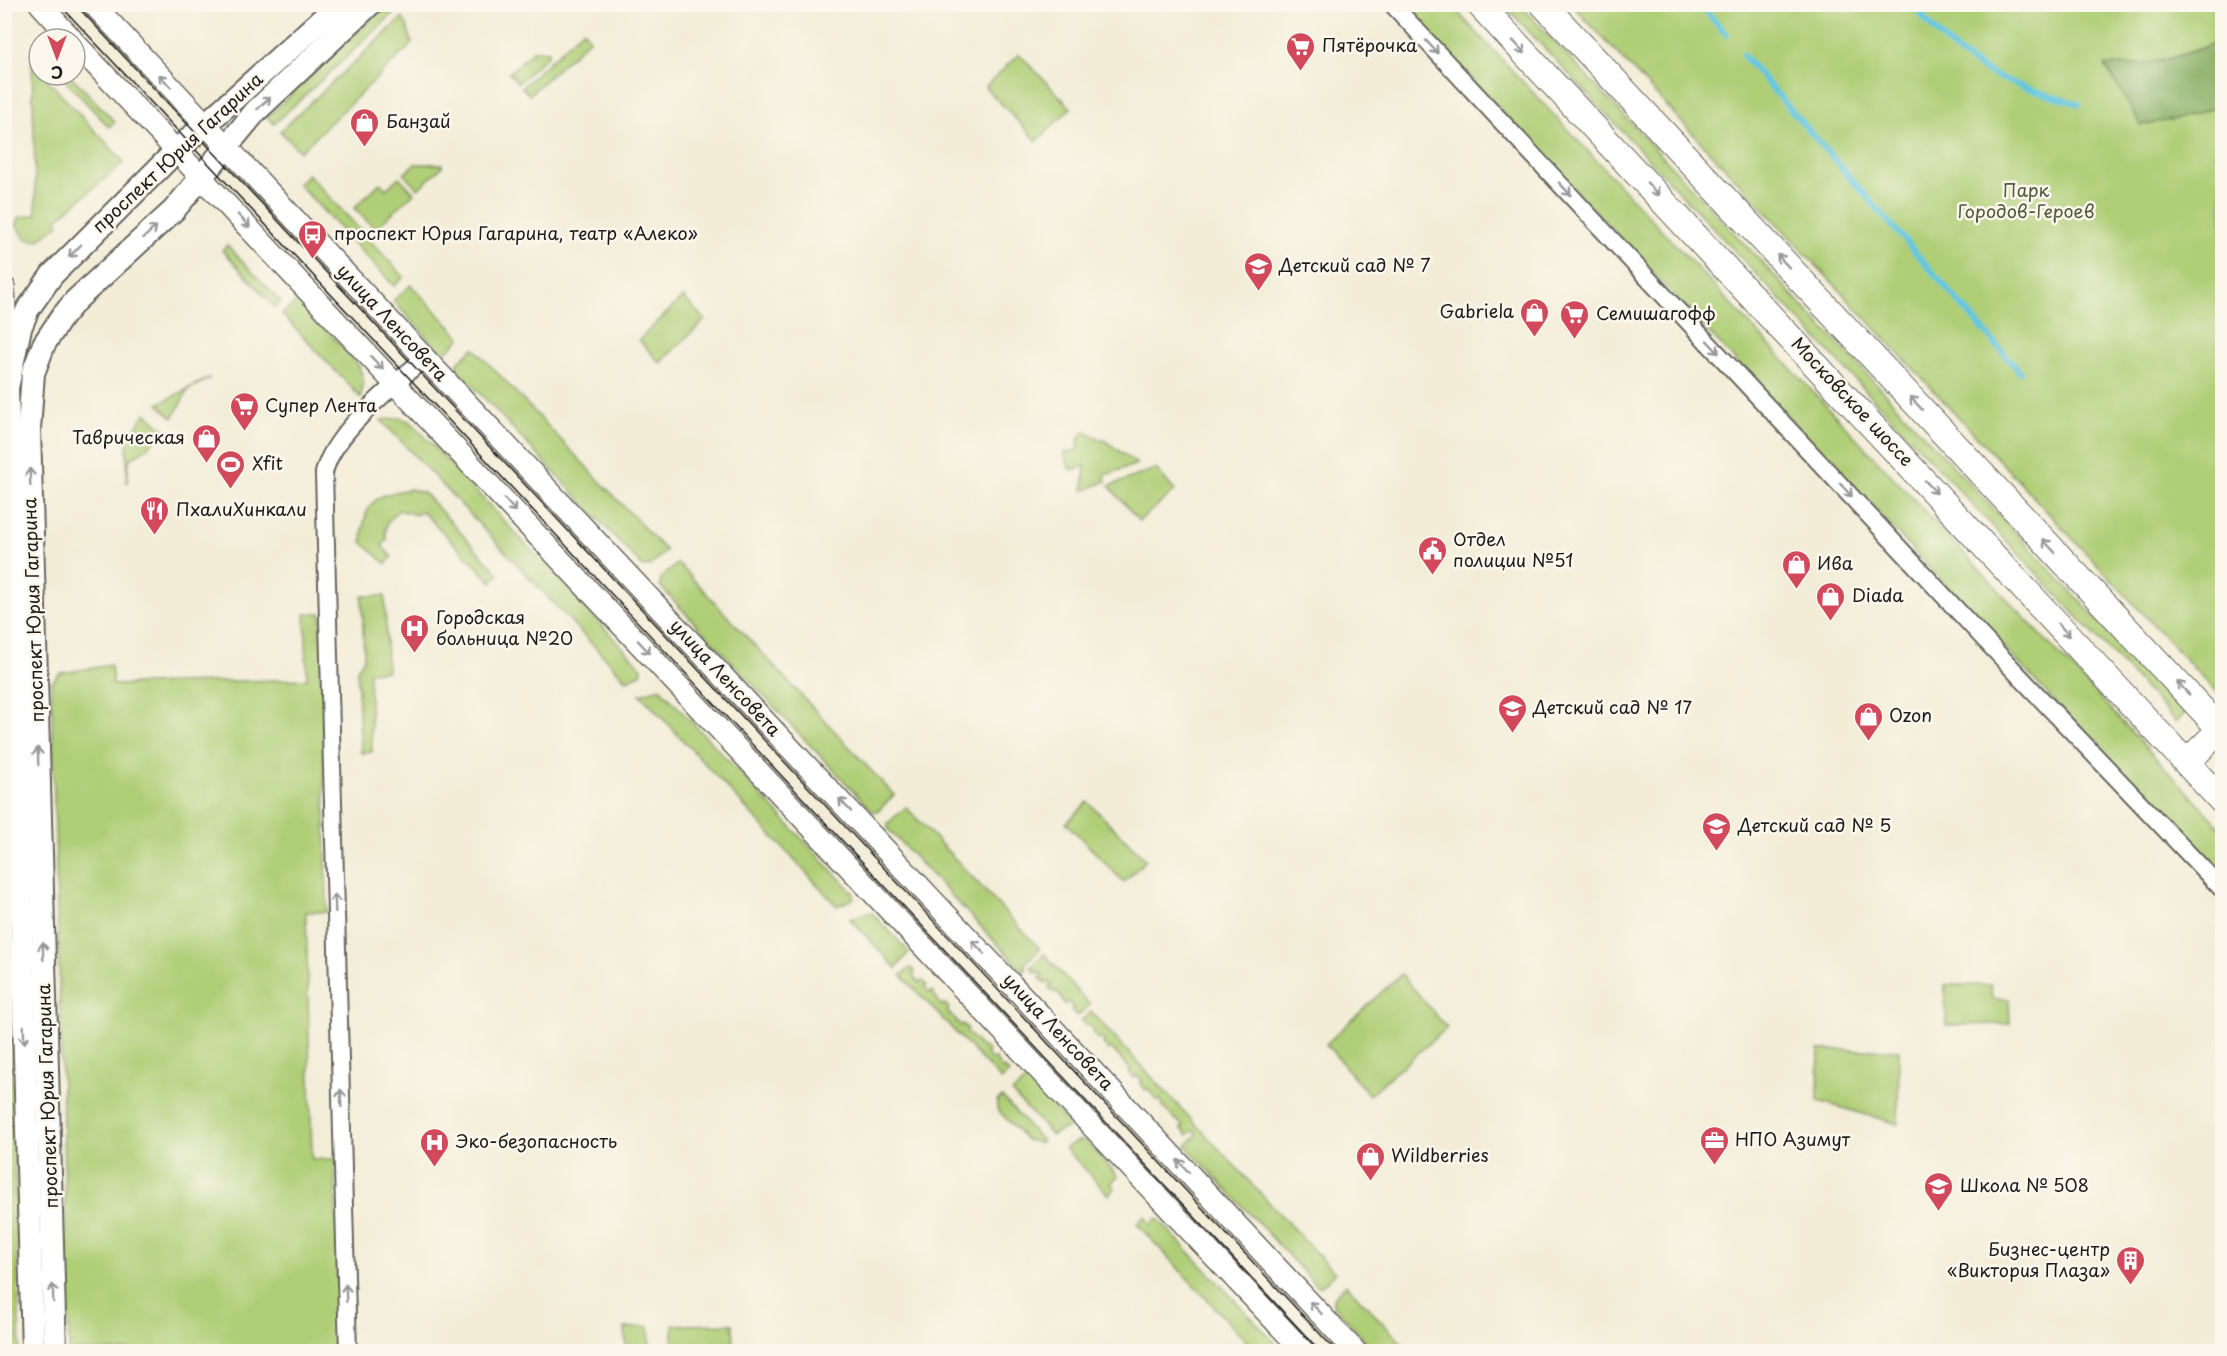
<svg xmlns="http://www.w3.org/2000/svg" width="2227" height="1356" font-family="'Playpen Sans',sans-serif">
<rect width="100%" height="100%" fill="#fbf7ec"/>
<filter id="ink" filterUnits="userSpaceOnUse"><feTurbulence type="fractalNoise" baseFrequency=".0167" numOctaves="2"/><feDisplacementMap in="SourceGraphic" scale="12" xChannelSelector="R" yChannelSelector="G"/><feConvolveMatrix kernelMatrix="1 2 1 2 8 2 1 2 1" color-interpolation-filters="sRGB"/></filter>
<filter id="wash" filterUnits="userSpaceOnUse"><feTurbulence type="fractalNoise" baseFrequency=".008" numOctaves="4" result="noise"/><feDisplacementMap in="SourceGraphic" scale="24" xChannelSelector="R" yChannelSelector="G"/><feGaussianBlur stdDeviation="1.35" result="paint"/><feColorMatrix in="noise" values="0 0 0 0 0 0 0 0 0 0 0 0 0 0 0 0 0 1.4 0 .05"/><feComposite in="paint" operator="in"/></filter>
<g filter="url(#wash)">
<rect width="100%" height="100%" fill="#f3edd7"/>
<g fill="#afce76" stroke="#667549" stroke-width="1.5">
<polygon points="1402,5 1451,5 2215,821 2216,825 2218,824 2222,829 2222,871 2201,858 2189,845"/>
<polygon points="1504,5 1520,5 2185,713 2176,722"/>
<polygon points="1572,5 2222,5 2222,698"/>
<polygon points="380,11 394,13 274,124 267,117"/>
<polygon points="402,18 407,25 412,44 300,152 280,131"/>
<polygon points="583,30 590,39 529,95 522,87"/>
<polygon points="534,50 548,51 548,55 518,83 509,73"/>
<polygon points="1019,54 1071,108 1037,141 985,87"/>
<polygon points="32,63 39,71 39,75 43,75 124,162 56,220 59,224 37,241 25,238 16,225 20,217 36,215"/>
<polygon points="60,75 70,75 115,122 109,127"/>
<polygon points="415,164 442,164 442,167 418,189 404,174"/>
<polygon points="308,174 404,277 394,286 298,184"/>
<polygon points="399,177 414,193 375,229 354,208 380,183 386,189"/>
<polygon points="227,245 281,302 275,307 222,250"/>
<polygon points="411,285 461,338 447,351 439,350 393,301"/>
<polygon points="683,297 705,320 660,363 639,340"/>
<polygon points="299,299 359,366 363,379 361,398 282,314"/>
<polygon points="474,348 666,551 650,566 643,567 457,369 458,362"/>
<polygon points="210,378 189,388 173,418 158,404"/>
<polygon points="146,413 165,430 147,448 129,460 127,483 127,439"/>
<polygon points="400,418 411,422 642,668 641,674 626,680 381,420"/>
<polygon points="1084,432 1107,442 1137,464 1105,475 1106,481 1083,491 1085,466 1070,470 1064,453 1079,449 1078,439"/>
<polygon points="1156,469 1175,491 1139,521 1109,486"/>
<path d="M411,489L424,493L499,574L492,582L422,511L416,515L399,510C388,519 383,526 387,540L382,546L392,557L386,564L362,542C364,503 372,495 411,489Z"/>
<polygon points="678,563 894,795 879,810 873,812 660,586 661,578"/>
<polygon points="362,596 385,596 387,671 369,672 372,752 361,753 357,670 364,658"/>
<polygon points="321,613 327,912 306,912 312,1159 335,1159 340,1351 69,1351 51,683 60,673 111,665 113,685 307,679 305,614"/>
<polygon points="660,688 854,894 853,899 837,906 640,694"/>
<polygon points="5,780 20,1351 20,1352 4,1351"/>
<polygon points="1088,802 1146,860 1124,882 1066,823"/>
<polygon points="906,807 1040,949 1024,964 1027,968 1024,972 888,829 888,823"/>
<polygon points="865,913 872,913 909,952 896,968 850,919"/>
<polygon points="1044,954 1090,1005 1077,1016 1071,1010 1073,1007 1068,1002 1065,1004 1058,992 1055,993 1049,988 1052,985 1049,982 1046,984 1040,978 1042,975 1038,971 1036,973 1031,967"/>
<polygon points="911,968 915,972 913,975 920,983 923,981 927,985 925,987 930,993 932,991 942,1006 945,1004 949,1008 947,1011 961,1026 963,1024 968,1029 966,1031 982,1048 984,1047 988,1051 986,1053 992,1060 995,1058 1002,1070 1004,1068 1009,1073 1001,1080 901,975"/>
<polygon points="1401,974 1447,1028 1369,1095 1326,1044"/>
<polygon points="1945,985 1991,985 1992,999 2009,999 2010,1024 1946,1025"/>
<polygon points="1091,1012 1335,1273 1322,1286 1316,1285 1186,1146 1197,1134 1194,1130 1188,1135 1181,1128 1183,1126 1162,1107 1164,1105 1160,1100 1157,1102 1148,1088 1145,1090 1140,1084 1142,1081 1137,1075 1134,1078 1129,1072 1131,1070 1111,1048 1108,1050 1103,1044 1105,1042 1101,1038 1099,1040 1092,1032 1094,1029 1081,1021"/>
<polygon points="1819,1050 1899,1050 1898,1124 1818,1101"/>
<polygon points="1027,1079 1067,1122 1068,1127 1052,1135 1012,1093"/>
<polygon points="1002,1097 1042,1141 1040,1143 1026,1140 997,1109 997,1101"/>
<polygon points="1080,1140 1085,1140 1118,1176 1111,1183 1115,1188 1109,1195 1065,1148"/>
<polygon points="1145,1216 1150,1225 1157,1218 1283,1351 1255,1351 1137,1224"/>
<polygon points="1346,1284 1409,1351 1374,1351 1333,1304 1333,1298"/>
<polygon points="733,1324 734,1351 673,1351 673,1325"/>
<polygon points="649,1327 650,1351 626,1351 625,1328"/>
</g>
<path fill="#8bb167" stroke="#546642" stroke-width="1.5" d="M2217,42L2222,52V106L2176,119L2141,125L2105,65C2145,67 2180,57 2217,42Z"/>
<g fill="none" stroke-linecap="round" stroke-linejoin="round">
<g stroke="#63c7e1" stroke-width="6">
<polyline points="1700,4 1727,35"/>
<path d="M1913,4C1963,72 2002,81 2079,104"/>
<polyline points="1743,55 2020,372"/>
</g>
</g>
</g>
<g filter="url(#ink)">
<g fill="none" stroke-linecap="round" stroke-linejoin="round">
<defs>
<g id="minor">
<polyline points="1392,4 1985,640 2222,889"/>
<path d="M348,1352L324,473C333,432 393,387 424,358"/>
</g>
<g id="tertiary">
<polyline points="40,4 72,39"/>
<polyline points="93,4 1356,1352"/>
<polyline points="75,43 1304,1352"/>
<polyline points="4,287 7,368"/>
</g>
<g id="secondary">
<polyline points="33,1352 7,388 20,328 28,309 52,275 176,151 339,4"/>
<polyline points="55,1352 29,429 33,373 44,344 62,317 76,300 174,210 256,111 370,4"/>
</g>
<g id="primary">
<polyline points="1479,4 2222,801"/>
<polyline points="1543,4 2222,731"/>
<polyline points="2187,762 2221,729"/>
</g>
</defs>
<use href="#minor" stroke="#67655d" stroke-width="20"/>
<use href="#tertiary" stroke="#67655d" stroke-width="24"/>
<use href="#secondary" stroke="#67655d" stroke-width="26"/>
<use href="#primary" stroke="#67655d" stroke-width="28"/>
<use href="#minor" stroke="#fff" stroke-width="16"/>
<use href="#tertiary" stroke="#fff" stroke-width="21"/>
<use href="#secondary" stroke="#fff" stroke-width="22"/>
<use href="#primary" stroke="#fff" stroke-width="26"/>
<g stroke="#1c1c1c" stroke-width="1.5">
<polyline points="59,4 1321,1352"/>
<polyline points="75,4 1337,1352"/>
</g>
</g>
<defs><path id="oneway-shaft" d="M-6 0H5M1.5-3L5.5 0L1.5 3" fill="none" stroke-width="1.6" stroke-linecap="round" stroke-linejoin="round" transform="scale(1.5)"/></defs>
<g stroke="#999">
<use href="#oneway-shaft" transform="translate(1432 47) rotate(47)"/>
<use href="#oneway-shaft" transform="translate(1519 47) rotate(47)"/>
<use href="#oneway-shaft" transform="translate(165 81) rotate(-133)"/>
<use href="#oneway-shaft" transform="translate(264 103) rotate(-43)"/>
<use href="#oneway-shaft" transform="translate(1565 189) rotate(47)"/>
<use href="#oneway-shaft" transform="translate(1653 189) rotate(47)"/>
<use href="#oneway-shaft" transform="translate(244 221) rotate(47)"/>
<use href="#oneway-shaft" transform="translate(150 232) rotate(-42)"/>
<use href="#oneway-shaft" transform="translate(75 251) rotate(134)"/>
<use href="#oneway-shaft" transform="translate(1783 261) rotate(-133)"/>
<use href="#oneway-shaft" transform="translate(1713 347) rotate(47)"/>
<use href="#oneway-shaft" transform="translate(377 363) rotate(47)"/>
<use href="#oneway-shaft" transform="translate(1916 403) rotate(-133)"/>
<use href="#oneway-shaft" transform="translate(30 477) rotate(-92)"/>
<use href="#oneway-shaft" transform="translate(1931 487) rotate(47)"/>
<use href="#oneway-shaft" transform="translate(1846 490) rotate(47)"/>
<use href="#oneway-shaft" transform="translate(510 505) rotate(47)"/>
<use href="#oneway-shaft" transform="translate(2049 546) rotate(-133)"/>
<use href="#oneway-shaft" transform="translate(2064 630) rotate(47)"/>
<use href="#oneway-shaft" transform="translate(644 647) rotate(47)"/>
<use href="#oneway-shaft" transform="translate(2183 688) rotate(-133)"/>
<use href="#oneway-shaft" transform="translate(38 756) rotate(-92)"/>
<use href="#oneway-shaft" transform="translate(845 805) rotate(-133)"/>
<use href="#oneway-shaft" transform="translate(335 903) rotate(-92)"/>
<use href="#oneway-shaft" transform="translate(978 947) rotate(-133)"/>
<use href="#oneway-shaft" transform="translate(43 951) rotate(-92)"/>
<use href="#oneway-shaft" transform="translate(24 1035) rotate(88)"/>
<use href="#oneway-shaft" transform="translate(341 1098) rotate(-92)"/>
<use href="#oneway-shaft" transform="translate(1183 1166) rotate(-133)"/>
<use href="#oneway-shaft" transform="translate(53 1293) rotate(-92)"/>
<use href="#oneway-shaft" transform="translate(346 1293) rotate(-92)"/>
<use href="#oneway-shaft" transform="translate(1316 1308) rotate(-134)"/>
</g>
</g>
<defs>
<symbol id="supermarket-pin" viewBox="-11 -11 22 30"><path d="M0 17L-7.5 6A9.5 9.5 0 1 1 7.5 6Z" fill="#d1495b" stroke="#fbf7ec"/><path d="M-6-5.5h2.5l.6 2H6L4.5 2H-2.5L-4.4-4H-6ZM-1.5 3.2a1.3 1.3 0 1 0 .1 0ZM3 3.2a1.3 1.3 0 1 0 .1 0Z" fill="#fff"/></symbol>
<symbol id="shop-pin" viewBox="-11 -11 22 30"><path d="M0 17L-7.5 6A9.5 9.5 0 1 1 7.5 6Z" fill="#d1495b" stroke="#fbf7ec"/><path d="M-5-2.5h2.3a2.7 3.5 0 0 1 5.4 0H5L5.5 6h-11ZM-1.5-2.5h3a1.5 2.3 0 0 0-3 0Z" fill="#fff"/></symbol>
<symbol id="bus-pin" viewBox="-11 -11 22 30"><path d="M0 17L-7.5 6A9.5 9.5 0 1 1 7.5 6Z" fill="#d1495b" stroke="#fbf7ec"/><path d="M-5-6H5V4H4V6H2V4H-2V6H-4V4H-5ZM-3.5-4V0h7V-4ZM-3.5 1.2v1.5H-2V1.2ZM2 1.2v1.5H3.5V1.2Z" fill="#fff"/></symbol>
<symbol id="school-pin" viewBox="-11 -11 22 30"><path d="M0 17L-7.5 6A9.5 9.5 0 1 1 7.5 6Z" fill="#d1495b" stroke="#fbf7ec"/><path d="M0-5L7-2L0 1L-7-2ZM-4 1L0 2.5L4 1V4Q0 6-4 4Z" fill="#fff"/></symbol>
<symbol id="stadium-pin" viewBox="-11 -11 22 30"><path d="M0 17L-7.5 6A9.5 9.5 0 1 1 7.5 6Z" fill="#d1495b" stroke="#fbf7ec"/><path d="M0-5a6.5 5 0 1 0 0 10a6.5 5 0 1 0 0-10ZM-3.5-1.8h7v3.6h-7Z" fill="#fff"/></symbol>
<symbol id="restaurant-pin" viewBox="-11 -11 22 30"><path d="M0 17L-7.5 6A9.5 9.5 0 1 1 7.5 6Z" fill="#d1495b" stroke="#fbf7ec"/><path d="M-5-6h1v4h1v-4h1v4h1v-4h1v5L-1.5 .5V6h-2V.5L-5-1ZM5-6V6H3V1.5H1.5Q1.5-4 5-6Z" fill="#fff"/></symbol>
<symbol id="civic-pin" viewBox="-11 -11 22 30"><path d="M0 17L-7.5 6A9.5 9.5 0 1 1 7.5 6Z" fill="#d1495b" stroke="#fbf7ec"/><path d="M-.6-6.5H3V-4.5H.6V-3L4-1V1h2V6H-6V1h2V-1L-.6-3ZM-1.2 2.5V6h2.4V2.5Z" fill="#fff"/></symbol>
<symbol id="hospital-pin" viewBox="-11 -11 22 30"><path d="M0 17L-7.5 6A9.5 9.5 0 1 1 7.5 6Z" fill="#d1495b" stroke="#fbf7ec"/><path d="M-5-5h3v3.5h4V-5h3V5h-3V1.5h-4V5h-3Z" fill="#fff"/></symbol>
<symbol id="office-pin" viewBox="-11 -11 22 30"><path d="M0 17L-7.5 6A9.5 9.5 0 1 1 7.5 6Z" fill="#d1495b" stroke="#fbf7ec"/><path d="M-6-3h4V-5.5h4V-3h4V5H-6ZM-1-4.5V-3h2v-1.5ZM-6 0V1H6V0Z" fill="#fff"/></symbol>
<symbol id="building-pin" viewBox="-11 -11 22 30"><path d="M0 17L-7.5 6A9.5 9.5 0 1 1 7.5 6Z" fill="#d1495b" stroke="#fbf7ec"/><path d="M-4-6H4V6H1V3H-1V6H-4ZM-2.5-4.3h1.7v1.8h-1.7ZM.8-4.3h1.7v1.8H.8ZM-2.5-1h1.7V.8h-1.7ZM.8-1h1.7V.8H.8Z" fill="#fff"/></symbol>
</defs>
<g fill-rule="evenodd">
<use href="#supermarket-pin" x="1284" y="30" width="33" height="45"/>
<use href="#shop-pin" x="348" y="106" width="33" height="45"/>
<use href="#bus-pin" x="296" y="218" width="33" height="45"/>
<use href="#school-pin" x="1242" y="250" width="33" height="45"/>
<use href="#shop-pin" x="1518" y="296" width="33" height="45"/>
<use href="#supermarket-pin" x="1558" y="298" width="33" height="45"/>
<use href="#supermarket-pin" x="228" y="390" width="33" height="45"/>
<use href="#shop-pin" x="190" y="422" width="33" height="45"/>
<use href="#stadium-pin" x="214" y="448" width="33" height="45"/>
<use href="#restaurant-pin" x="138" y="494" width="33" height="45"/>
<use href="#civic-pin" x="1416" y="534" width="33" height="45"/>
<use href="#shop-pin" x="1780" y="548" width="33" height="45"/>
<use href="#shop-pin" x="1814" y="580" width="33" height="45"/>
<use href="#hospital-pin" x="398" y="612" width="33" height="45"/>
<use href="#school-pin" x="1496" y="692" width="33" height="45"/>
<use href="#shop-pin" x="1852" y="700" width="33" height="45"/>
<use href="#school-pin" x="1700" y="810" width="33" height="45"/>
<use href="#office-pin" x="1698" y="1124" width="33" height="45"/>
<use href="#hospital-pin" x="418" y="1126" width="33" height="45"/>
<use href="#shop-pin" x="1354" y="1140" width="33" height="45"/>
<use href="#school-pin" x="1922" y="1170" width="33" height="45"/>
<use href="#building-pin" x="2114" y="1244" width="33" height="45"/>
</g>
<g text-anchor="middle" stroke-width="5" stroke-linejoin="round" paint-order="stroke">
<g font-size="18" fill="#1c1c1c" stroke="#fbf7ec" text-anchor="start">
<text x="1322" y="52">Пятёрочка</text>
<text x="386" y="128">Банзай</text>
<text x="334" y="240">проспект Юрия Гагарина, театр «Алеко»</text>
<text x="1279" y="272">Детский сад № 7</text>
<text x="1514" y="318" text-anchor="end">Gabriela</text>
<text x="1596" y="320">Семишагофф</text>
<text x="265" y="412">Супер Лента</text>
<text x="185" y="444" text-anchor="end">Таврическая</text>
<text x="252" y="470">Xfit</text>
<text x="176" y="516">ПхалиХинкали</text>
<text x="1453" y="546">Отдел<tspan x="1453" dy="21">полиции №51</tspan></text>
<text x="1817" y="570">Ива</text>
<text x="1852" y="602">Diada</text>
<text x="436" y="624">Городская<tspan x="436" dy="21">больница №20</tspan></text>
<text x="1533" y="714">Детский сад № 17</text>
<text x="1889" y="722">Ozon</text>
<text x="1738" y="832">Детский сад № 5</text>
<text x="1735" y="1146">НПО Азимут</text>
<text x="456" y="1148">Эко-безопасность</text>
<text x="1391" y="1162">Wildberries</text>
<text x="1960" y="1192">Школа № 508</text>
<text x="2110" y="1256" text-anchor="end">Бизнес-центр<tspan x="2110" dy="21">«Виктория Плаза»</tspan></text>
</g>
<g font-size="18" fill="#1c1c1c" stroke="#fbf7ec">
<text transform="translate(178 153) rotate(-43)" y="6">проспект Юрия Гагарина</text>
<text transform="translate(392 323) rotate(47)" y="6">улица Ленсовета</text>
<text transform="translate(1852 402) rotate(47)" y="6">Московское шоссе</text>
<text transform="translate(34 610) rotate(-92)" y="6">проспект Юрия Гагарина</text>
<text transform="translate(725 678) rotate(47)" y="6">улица Ленсовета</text>
<text transform="translate(1058 1032) rotate(47)" y="6">улица Ленсовета</text>
<text transform="translate(48 1096) rotate(-92)" y="6">проспект Юрия Гагарина</text>
</g>
<g font-size="18" fill="#4f5a3c" stroke="#fbf7ec">
<text x="2026" y="197">Парк<tspan x="2026" dy="21">Городов-Героев</tspan></text>
</g>
</g>
<rect width="2227" height="1356" fill="none" stroke="#fbf7ec" stroke-width="24"/>
<g transform="translate(57 57) rotate(180)"><circle r="28" fill="#fbf7ec" stroke="#a29f99" stroke-width="1.5"/>
<path d="M0-4.5L10 22L0 15L-10 22Z" fill="#d1495b"/>
<text y="-9" font-size="16" font-weight="bold" text-anchor="middle" fill="#1c1c1c">С</text>
</g>
</svg>
